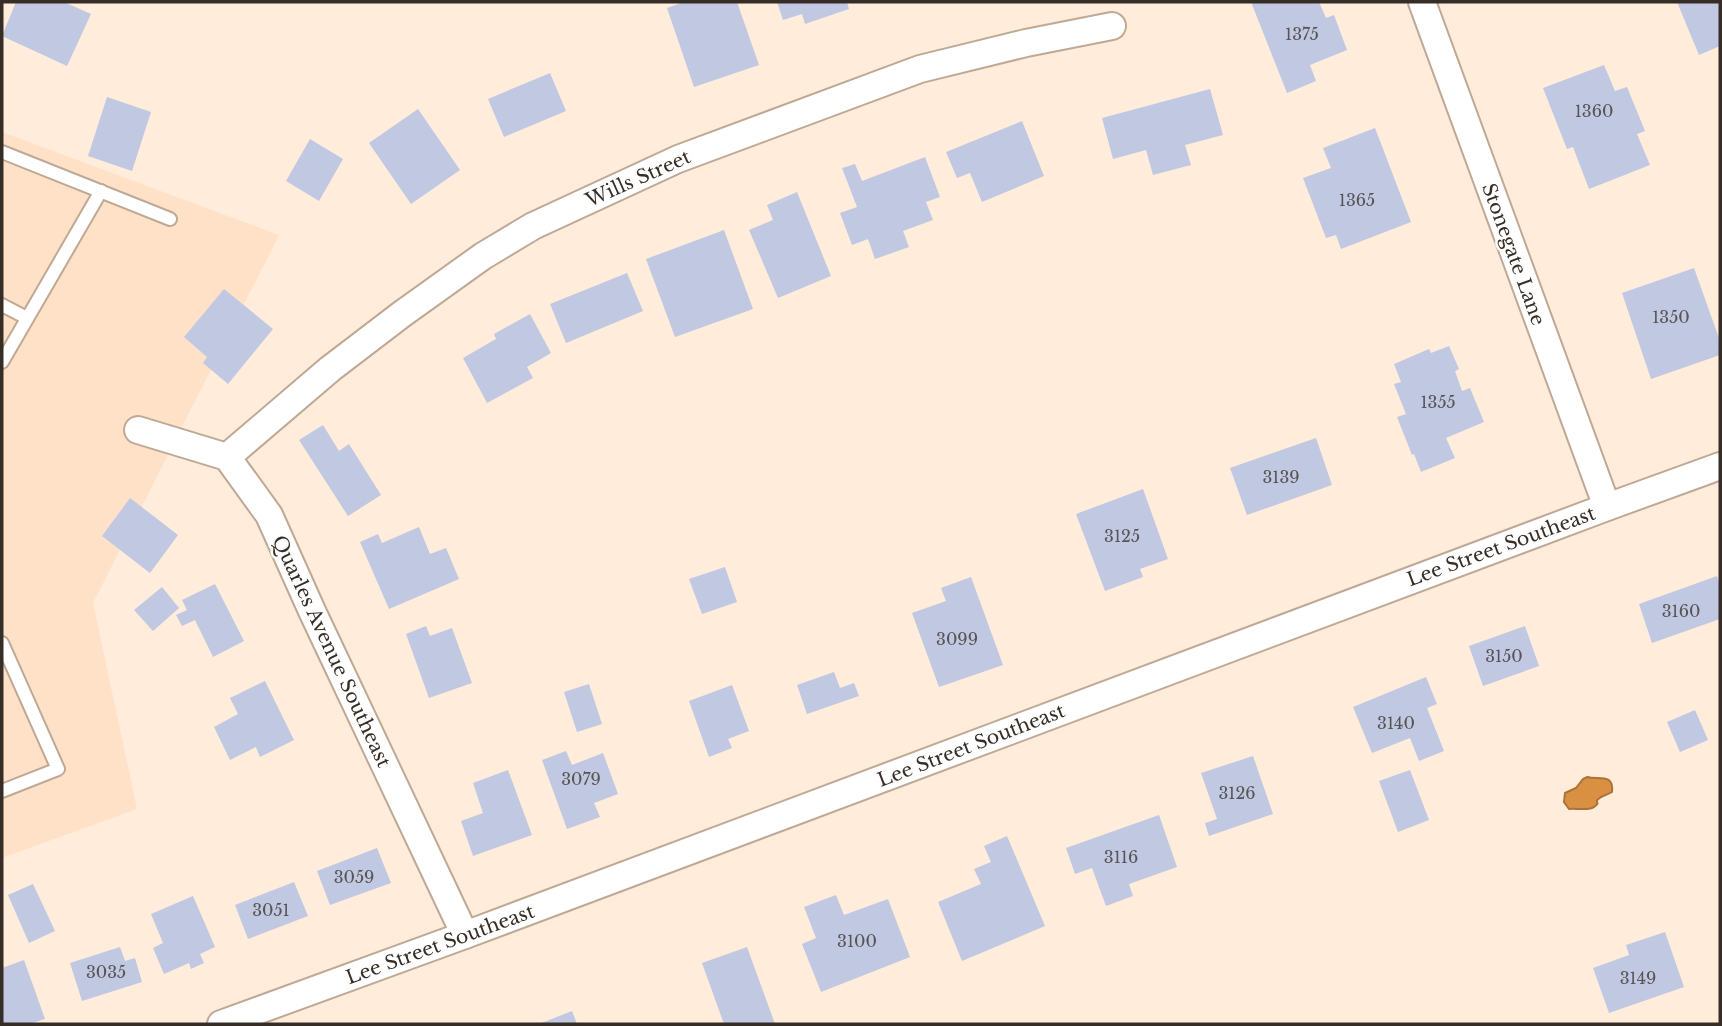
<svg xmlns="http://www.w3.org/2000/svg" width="1722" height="1026" font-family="'Libre Baskerville',serif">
<rect width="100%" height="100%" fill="#ffecdb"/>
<polygon fill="#ffe1c7" points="2,132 279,235 93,603 137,809 2,858"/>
<path fill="#da9042" stroke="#a9733a" stroke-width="2" d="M1587,777C1599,780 1614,773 1612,792C1609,794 1605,795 1601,797C1591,804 1603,800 1594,807C1590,811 1575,808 1569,809L1564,802L1565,793L1576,788L1583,779Z"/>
<g fill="#c0c8e2">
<polygon points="16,2 64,2 91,14 67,66 2,36"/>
<polygon points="684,2 737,2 759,65 694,87 667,8"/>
<polygon points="777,2 847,2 849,9 805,24 802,14 783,20"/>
<polygon points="1251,2 1319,2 1326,18 1334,15 1347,50 1310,65 1316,81 1287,93"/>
<polygon points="1677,2 1720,2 1720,46 1699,55"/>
<polygon points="1604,65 1615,91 1627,87 1645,131 1637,134 1650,165 1589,189 1573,147 1567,149 1543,88"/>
<polygon points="550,73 566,111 504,137 488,99"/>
<polygon points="1210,89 1223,135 1185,145 1191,165 1153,175 1146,150 1113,159 1102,118"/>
<polygon points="107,97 151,112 132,171 88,156"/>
<polygon points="418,109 460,170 411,204 369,143"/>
<polygon points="1022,121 1044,176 982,202 970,173 957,178 946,152"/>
<polygon points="1375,128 1411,222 1341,249 1336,235 1326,238 1303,178 1331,168 1323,148"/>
<polygon points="310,139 343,159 319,201 286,181"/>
<polygon points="925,157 940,197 926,202 933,220 903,231 909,247 875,259 868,239 852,245 840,213 857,207 842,168 855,164 862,181"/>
<polygon points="797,192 831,276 778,298 749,230 773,220 767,205"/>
<polygon points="724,230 753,309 675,337 646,259"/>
<polygon points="1694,268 1720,341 1720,355 1651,379 1622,293"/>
<polygon points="627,273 643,311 566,343 550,304"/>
<polygon points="224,289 273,329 228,384 203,363 207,357 184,337"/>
<polygon points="530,314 551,353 527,367 533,378 487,403 463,358 496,339 494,334"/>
<polygon points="1449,346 1459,369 1455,371 1462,391 1470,388 1484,422 1446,438 1455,458 1421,472 1414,454 1412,455 1397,417 1406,414 1394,384 1401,382 1394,364 1429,349 1431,353"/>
<polygon points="323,425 339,451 349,444 381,495 348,516 299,440"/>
<polygon points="1316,438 1332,485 1247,515 1230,468"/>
<polygon points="1143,489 1168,559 1140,569 1143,577 1105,591 1076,514"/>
<polygon points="130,498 178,535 150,573 102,536"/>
<polygon points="419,527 430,554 446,548 459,579 389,609 360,542 378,534 382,543"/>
<polygon points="725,567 737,602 702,614 689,579"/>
<polygon points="1717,576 1720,585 1720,619 1652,643 1639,604"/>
<polygon points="971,577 1003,665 939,687 912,613 946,601 941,588"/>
<polygon points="215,584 244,641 213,657 195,620 182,626 176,615 187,610 182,600"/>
<polygon points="162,587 179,608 153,631 134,610"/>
<polygon points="426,626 430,636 452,628 472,683 429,698 406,634"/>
<polygon points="1525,626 1539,666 1483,686 1469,646"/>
<polygon points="834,672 840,688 854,683 859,696 807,714 797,685"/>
<polygon points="1426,677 1437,704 1427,708 1444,751 1419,761 1410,738 1372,753 1353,707"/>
<polygon points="265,681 294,740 260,757 256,747 230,760 214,727 238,714 230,698"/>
<polygon points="589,684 602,724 577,732 564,692"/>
<polygon points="732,685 749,731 728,739 732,748 709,757 689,701"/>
<polygon points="1695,710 1708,740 1680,752 1667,722"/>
<polygon points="566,751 572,765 603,753 618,794 594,803 600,817 567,829 542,760"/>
<polygon points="1253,756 1273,814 1209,836 1205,823 1217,819 1201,773"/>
<polygon points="508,770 532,835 473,856 461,821 483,813 473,783"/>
<polygon points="1410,770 1429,820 1398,832 1379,781"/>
<polygon points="1159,815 1177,867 1129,884 1133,896 1106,906 1092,868 1075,874 1066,848"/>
<polygon points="1007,836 1045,926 962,961 938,902 981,884 974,869 991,862 984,846"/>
<polygon points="377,848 391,883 330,905 317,871"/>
<polygon points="294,882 308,916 248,939 235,905"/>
<polygon points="33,884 55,931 29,943 8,895"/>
<polygon points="836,895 844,915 888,899 910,957 821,992 802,944 816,938 804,907"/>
<polygon points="193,896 215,947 200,954 204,963 191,969 189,963 164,974 153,948 163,943 151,914"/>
<polygon points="1665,932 1684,987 1609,1013 1593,968 1629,955 1626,945"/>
<polygon points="120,947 125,961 135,958 142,982 82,1001 70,963"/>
<polygon points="747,947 775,1024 724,1024 702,963"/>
<polygon points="24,960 45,1019 29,1024 2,1024 2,968"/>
<polygon points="572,1011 577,1024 539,1024"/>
</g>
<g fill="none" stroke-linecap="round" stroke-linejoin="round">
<defs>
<g id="service">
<polyline points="2,152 170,219"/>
<polyline points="2,305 27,318"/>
<polyline points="2,362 101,191"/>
<polyline points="2,643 58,769 2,791"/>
</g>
<g id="minor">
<polyline points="1422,2 1607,507"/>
<polyline points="138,430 227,457 269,515 312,611 465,935"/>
<polyline points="227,457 330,369 402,314 483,256 533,226 678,159 920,69 1026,43 1112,26"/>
<polyline points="221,1024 465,935 1607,507 1720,466"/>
</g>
</defs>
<use href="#service" stroke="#bfa995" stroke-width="16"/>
<use href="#minor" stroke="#bfa995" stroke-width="30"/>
<use href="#service" stroke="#fff" stroke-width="12"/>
<use href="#minor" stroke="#fff" stroke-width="26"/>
</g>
<g text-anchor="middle" stroke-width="5" stroke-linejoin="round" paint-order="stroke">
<g font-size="16" fill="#585455">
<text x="1302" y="40">1375</text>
<text x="1594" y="117">1360</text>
<text x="1357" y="206">1365</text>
<text x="1671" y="323">1350</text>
<text x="1438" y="408">1355</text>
<text x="1281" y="483">3139</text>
<text x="1122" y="542">3125</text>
<text x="1681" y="617">3160</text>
<text x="957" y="645">3099</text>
<text x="1504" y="662">3150</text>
<text x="1396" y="729">3140</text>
<text x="581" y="785">3079</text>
<text x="1237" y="799">3126</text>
<text x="1121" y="863">3116</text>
<text x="354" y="883">3059</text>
<text x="271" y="916">3051</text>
<text x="857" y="947">3100</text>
<text x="106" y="978">3035</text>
<text x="1638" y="984">3149</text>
</g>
<g font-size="19" fill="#362e26" stroke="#fdfdfd">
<text transform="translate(638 178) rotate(-24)" y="7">Wills Street</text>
<text transform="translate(1514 254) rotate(70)" y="7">Stonegate Lane</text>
<text transform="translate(1501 546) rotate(-20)" y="7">Lee Street Southeast</text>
<text transform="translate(332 651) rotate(65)" y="7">Quarles Avenue Southeast</text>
<text transform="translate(971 745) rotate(-21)" y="7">Lee Street Southeast</text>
<text transform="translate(440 944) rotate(-20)" y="7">Lee Street Southeast</text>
</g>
</g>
<rect width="1722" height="1026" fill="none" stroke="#362e26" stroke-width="7"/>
</svg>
